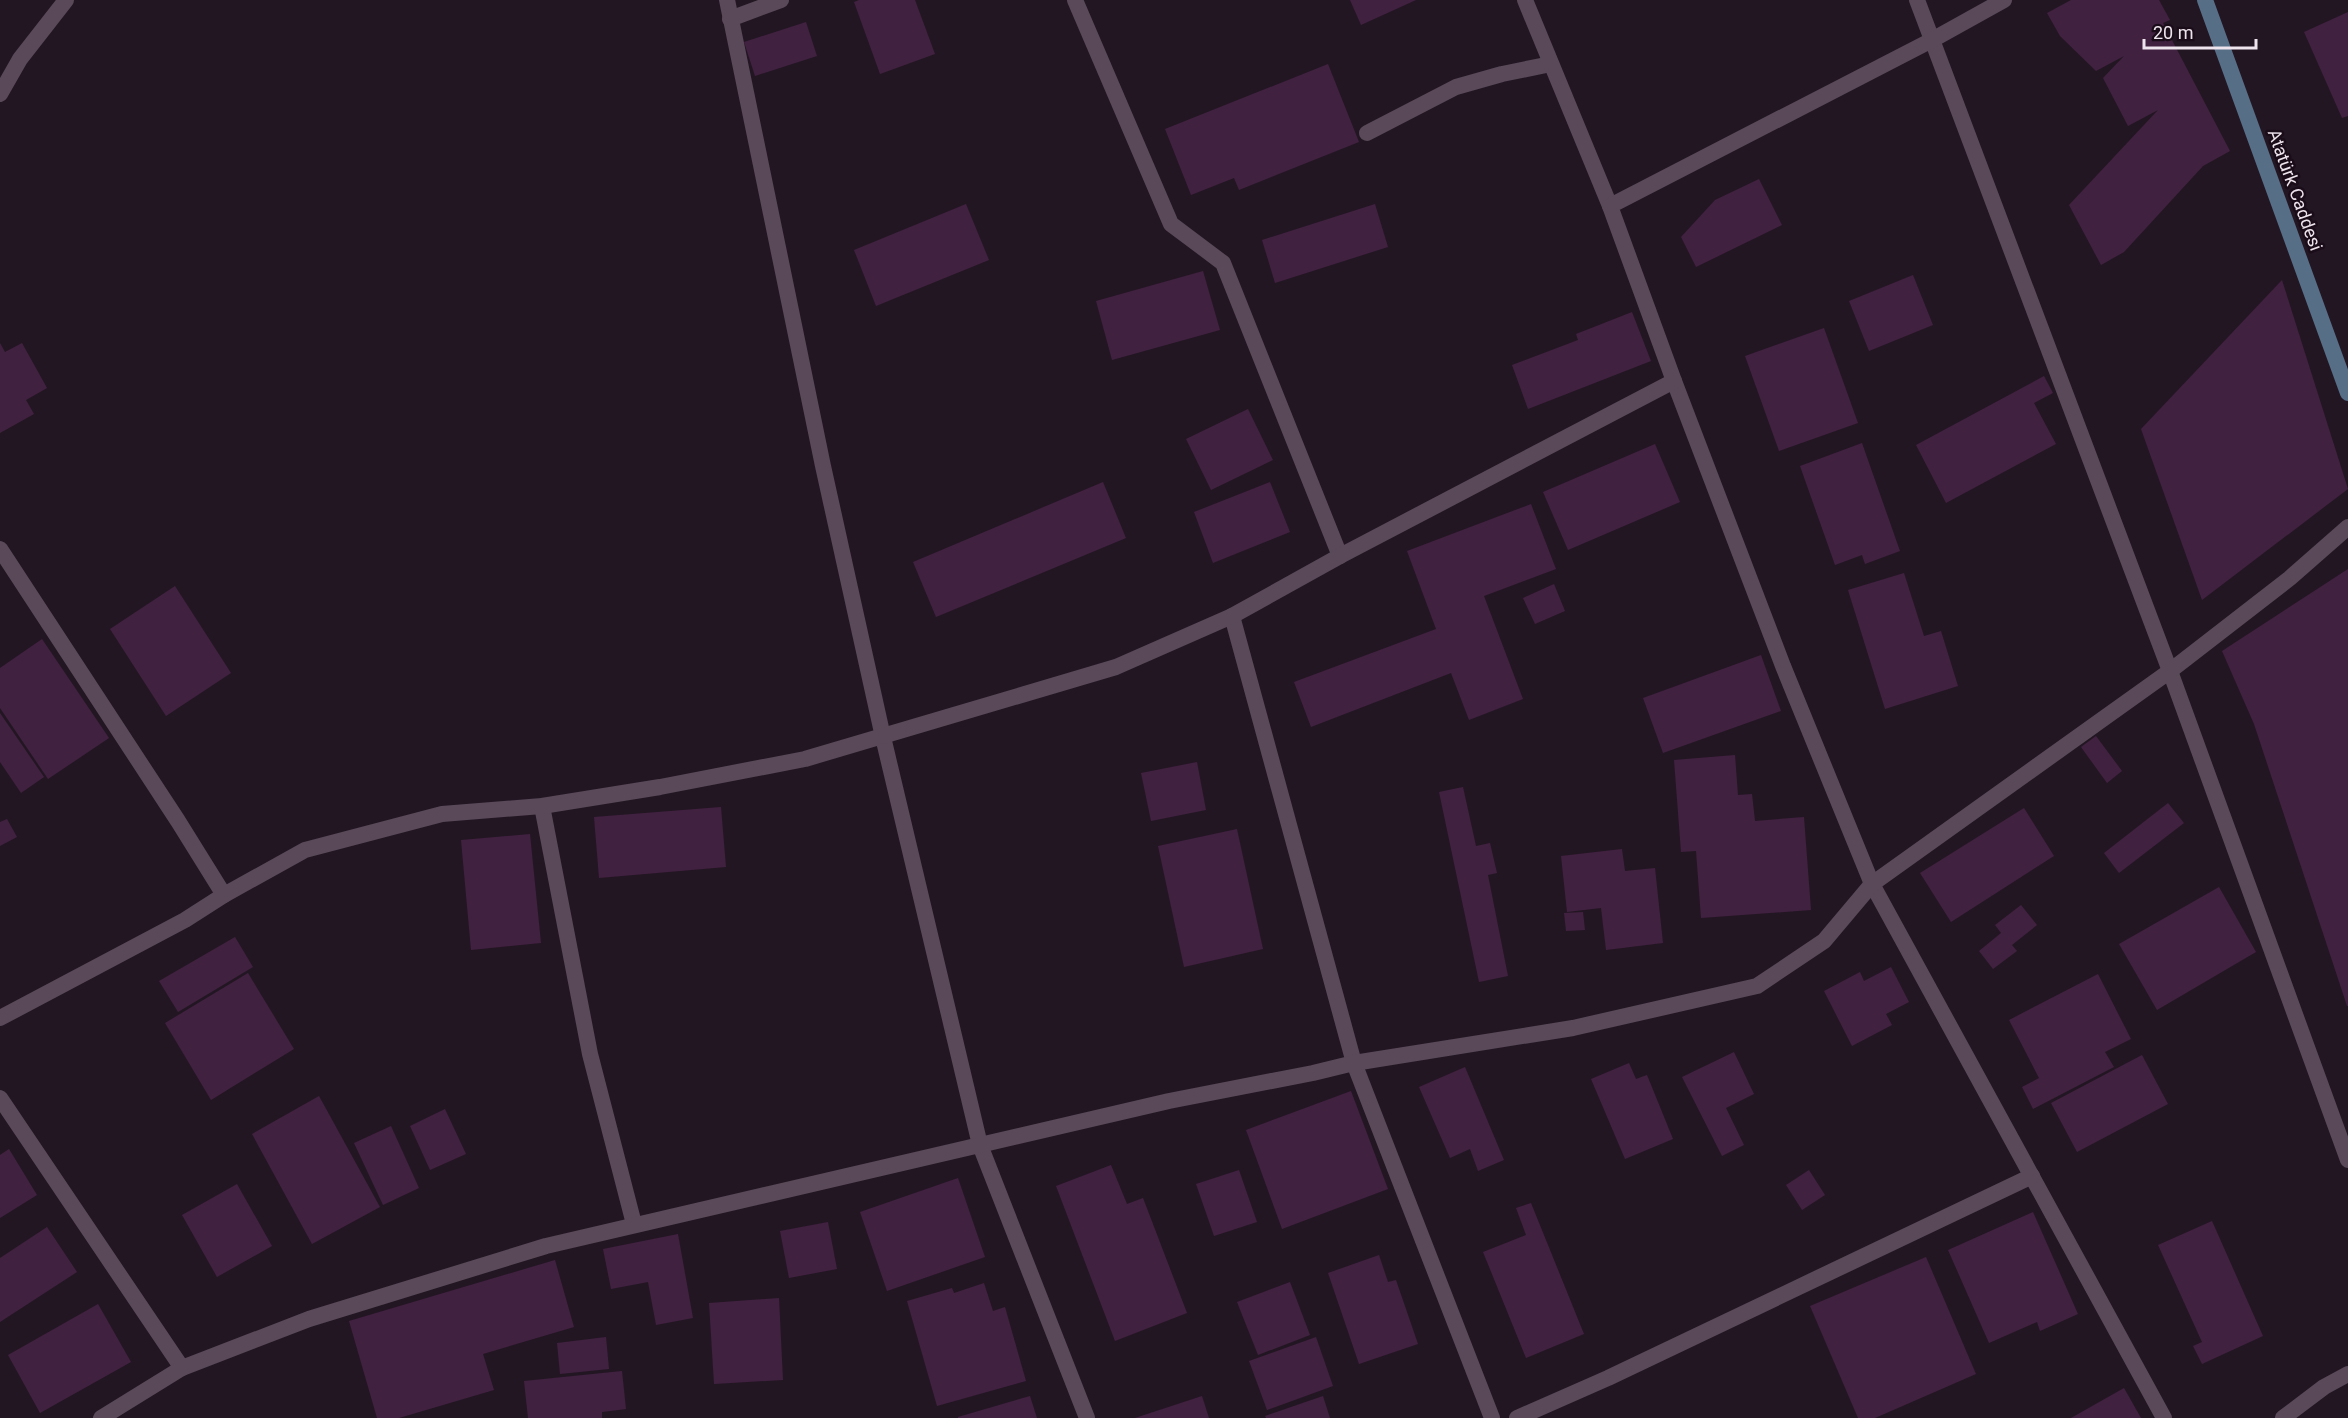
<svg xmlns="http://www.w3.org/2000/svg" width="2348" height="1418" font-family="Roboto,sans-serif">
<rect width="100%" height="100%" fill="#231623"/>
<g fill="#412140">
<polygon points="859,0 915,0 935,54 880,74 854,2"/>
<polygon points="1350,0 1416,0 1361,25"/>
<polygon points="2071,0 2159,0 2170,20 2163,23 2230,151 2203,166 2124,252 2101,265 2069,205 2158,110 2128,126 2103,78 2124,56 2096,71 2060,36 2047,13"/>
<polygon points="2348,12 2348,116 2342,118 2304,32"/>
<polygon points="806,22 817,56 755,76 744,42"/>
<polygon points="1328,64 1359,142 1239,190 1234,178 1191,195 1165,129"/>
<polygon points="1759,179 1782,225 1696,267 1681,237 1715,200"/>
<polygon points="966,204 989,260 876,306 854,250"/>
<polygon points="1375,204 1388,247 1275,283 1262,240"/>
<polygon points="1203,271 1220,330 1112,360 1096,301"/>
<polygon points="1913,275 1933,325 1869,351 1849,301"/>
<polygon points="2282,280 2348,489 2202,600 2141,429"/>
<polygon points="1632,312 1651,361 1528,409 1512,365 1578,340 1576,334"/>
<polygon points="1824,328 1858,423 1779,451 1745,356"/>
<polygon points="0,343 5,352 22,343 47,388 26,400 34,414 0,433"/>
<polygon points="2044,376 2053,393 2034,403 2056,444 1946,503 1916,445"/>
<polygon points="1248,409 1273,460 1211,490 1186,439"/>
<polygon points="1862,443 1900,551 1865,564 1862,555 1835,565 1800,466"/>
<polygon points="1655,444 1680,502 1568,550 1543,492"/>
<polygon points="1103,482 1126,538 936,617 913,562"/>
<polygon points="1270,482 1290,532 1213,563 1194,512"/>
<polygon points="1531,504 1556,569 1484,596 1523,699 1469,720 1451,673 1311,727 1294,682 1436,629 1407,551"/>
<polygon points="2348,569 2348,1006 2347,1006 2254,724 2222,651"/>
<polygon points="1904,573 1924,636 1941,631 1958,686 1885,709 1848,590"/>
<polygon points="1554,584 1565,611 1535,624 1523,598"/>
<polygon points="175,586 231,673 166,716 110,629"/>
<polygon points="42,639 109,738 48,779 0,708 0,668"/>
<polygon points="1761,655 1781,711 1663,753 1643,698"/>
<polygon points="0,713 44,777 21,793 0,762"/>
<polygon points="2096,736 2122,771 2107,783 2081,747"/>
<polygon points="1735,755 1738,795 1752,794 1755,821 1804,817 1811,910 1701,918 1696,851 1681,852 1674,760"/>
<polygon points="1197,762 1206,810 1151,821 1141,773"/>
<polygon points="1463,787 1476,846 1490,843 1497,873 1488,875 1508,976 1479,982 1439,792"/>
<polygon points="2168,803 2184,823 2119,873 2104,853"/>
<polygon points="721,807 726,867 599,878 594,817"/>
<polygon points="2024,808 2054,856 1951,922 1920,873"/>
<polygon points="7,819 17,837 0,846 0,822"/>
<polygon points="1237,829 1263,949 1184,967 1158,846"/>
<polygon points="530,834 541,943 471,950 461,840"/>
<polygon points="1622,849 1625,871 1655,868 1663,943 1606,950 1601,908 1567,912 1561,856"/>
<polygon points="2219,887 2256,952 2157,1010 2119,944"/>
<polygon points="2021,905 2037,925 2012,945 2017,951 1993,969 1979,951 2001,933 1995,925"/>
<polygon points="1583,912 1585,930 1566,931 1564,913"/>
<polygon points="235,937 253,967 178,1012 159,981"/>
<polygon points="1891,967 1909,1002 1886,1014 1892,1025 1852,1046 1824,991 1860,972 1864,981"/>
<polygon points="248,973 294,1049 211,1100 165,1023"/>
<polygon points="2098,974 2131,1039 2105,1052 2114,1067 2033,1109 2022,1087 2039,1078 2009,1020"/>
<polygon points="1734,1052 1754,1094 1726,1108 1744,1145 1722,1156 1682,1077"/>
<polygon points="2142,1055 2168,1104 2077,1152 2051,1103"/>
<polygon points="1629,1063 1636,1079 1647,1075 1673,1139 1625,1159 1591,1079"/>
<polygon points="1465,1067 1504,1160 1478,1171 1470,1149 1450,1158 1419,1087"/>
<polygon points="1351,1091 1388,1189 1282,1229 1246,1130"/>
<polygon points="319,1096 380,1207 312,1244 252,1134"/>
<polygon points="445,1109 466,1154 430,1170 410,1126"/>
<polygon points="391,1126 419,1188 383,1205 354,1143"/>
<polygon points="9,1149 37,1195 0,1218 0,1155"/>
<polygon points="1111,1165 1127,1204 1143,1198 1187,1313 1115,1341 1056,1186"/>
<polygon points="1239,1170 1257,1222 1214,1236 1196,1184"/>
<polygon points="1809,1170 1825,1195 1802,1210 1786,1185"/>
<polygon points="958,1178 985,1257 887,1291 860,1212"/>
<polygon points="237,1184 272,1246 217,1277 182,1215"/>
<polygon points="1531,1203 1584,1334 1526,1358 1483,1252 1526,1235 1516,1208"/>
<polygon points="2033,1212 2078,1314 2040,1331 2037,1322 1989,1343 1948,1250"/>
<polygon points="2212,1221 2263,1336 2202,1364 2193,1346 2202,1342 2158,1245"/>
<polygon points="828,1222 837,1269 789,1278 780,1231"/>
<polygon points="47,1227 77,1272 0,1322 0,1258"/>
<polygon points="678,1234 693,1318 656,1325 648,1282 611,1289 603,1249"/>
<polygon points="1379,1255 1388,1282 1396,1280 1418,1344 1359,1364 1328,1273"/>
<polygon points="1926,1257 1976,1374 1875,1418 1858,1418 1810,1306"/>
<polygon points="555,1260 574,1327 483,1354 494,1390 399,1418 377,1418 349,1321"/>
<polygon points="1290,1282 1310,1335 1258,1355 1237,1302"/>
<polygon points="984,1283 993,1311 1005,1307 1026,1381 937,1406 907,1301 952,1288 954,1293"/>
<polygon points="779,1298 783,1380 714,1384 709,1303"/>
<polygon points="98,1304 131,1362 40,1413 8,1355"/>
<polygon points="606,1337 609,1369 560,1374 557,1343"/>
<polygon points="1316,1337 1333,1386 1267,1410 1249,1361"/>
<polygon points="622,1371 626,1409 602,1412 602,1418 528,1418 524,1381"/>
<polygon points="2124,1388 2141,1418 2071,1418"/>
<polygon points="1030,1396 1037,1418 958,1418 958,1417"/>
<polygon points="1202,1396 1209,1418 1135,1418"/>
<polygon points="1323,1396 1330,1418 1266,1418 1265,1416"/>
</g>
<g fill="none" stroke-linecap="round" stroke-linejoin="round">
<polyline stroke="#5a4a59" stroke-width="16" points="1367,133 1456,87 1502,74 1551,64"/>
<g stroke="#5a4a59" stroke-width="16">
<polyline points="727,0 823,466 883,737 980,1145 1087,1418"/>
<polyline points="1075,0 1171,224 1223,263 1340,556"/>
<polyline points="1525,0 1610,206"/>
<polyline points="1917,0 2170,671 2348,1160"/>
<polyline points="2004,0 1932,40 1610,206 1674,381 1783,666 1872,884 2164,1418"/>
<polyline points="730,19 781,0"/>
<polyline points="0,549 178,821 224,895"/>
<polyline points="1232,616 1354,1063 1492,1418"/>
<polyline points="542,806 590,1054 634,1224"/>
<polyline points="0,1018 185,920 224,895 305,850 442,814 542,806 660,787 805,759 1116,667 1232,616 1340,556 1674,381"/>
<polyline points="0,1098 182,1368"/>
<polyline points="101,1418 182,1368 309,1319 546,1246 1169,1101 1313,1073 1354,1063 1573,1028 1757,986 1824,941 1872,884 2170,671 2290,578 2348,527"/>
<polyline points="1517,1418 1608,1378 2032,1176"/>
<polyline points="2283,1418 2324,1387 2348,1374"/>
</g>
<polyline stroke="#5a4a59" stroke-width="16" points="0,94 20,59 66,0"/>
<polyline stroke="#566e86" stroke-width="16" points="2205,0 2348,393"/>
</g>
<g text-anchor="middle" stroke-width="5" stroke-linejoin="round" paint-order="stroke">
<g font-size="18" fill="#eee4ed" stroke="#1a0d19">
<text transform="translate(2295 190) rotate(70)" y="6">Atatürk Caddesi</text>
</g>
</g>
<path d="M2144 39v9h112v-9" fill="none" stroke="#eee4ed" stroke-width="3"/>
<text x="2153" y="39" font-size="18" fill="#eee4ed" stroke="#1a0d19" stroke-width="4.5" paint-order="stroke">20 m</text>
</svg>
